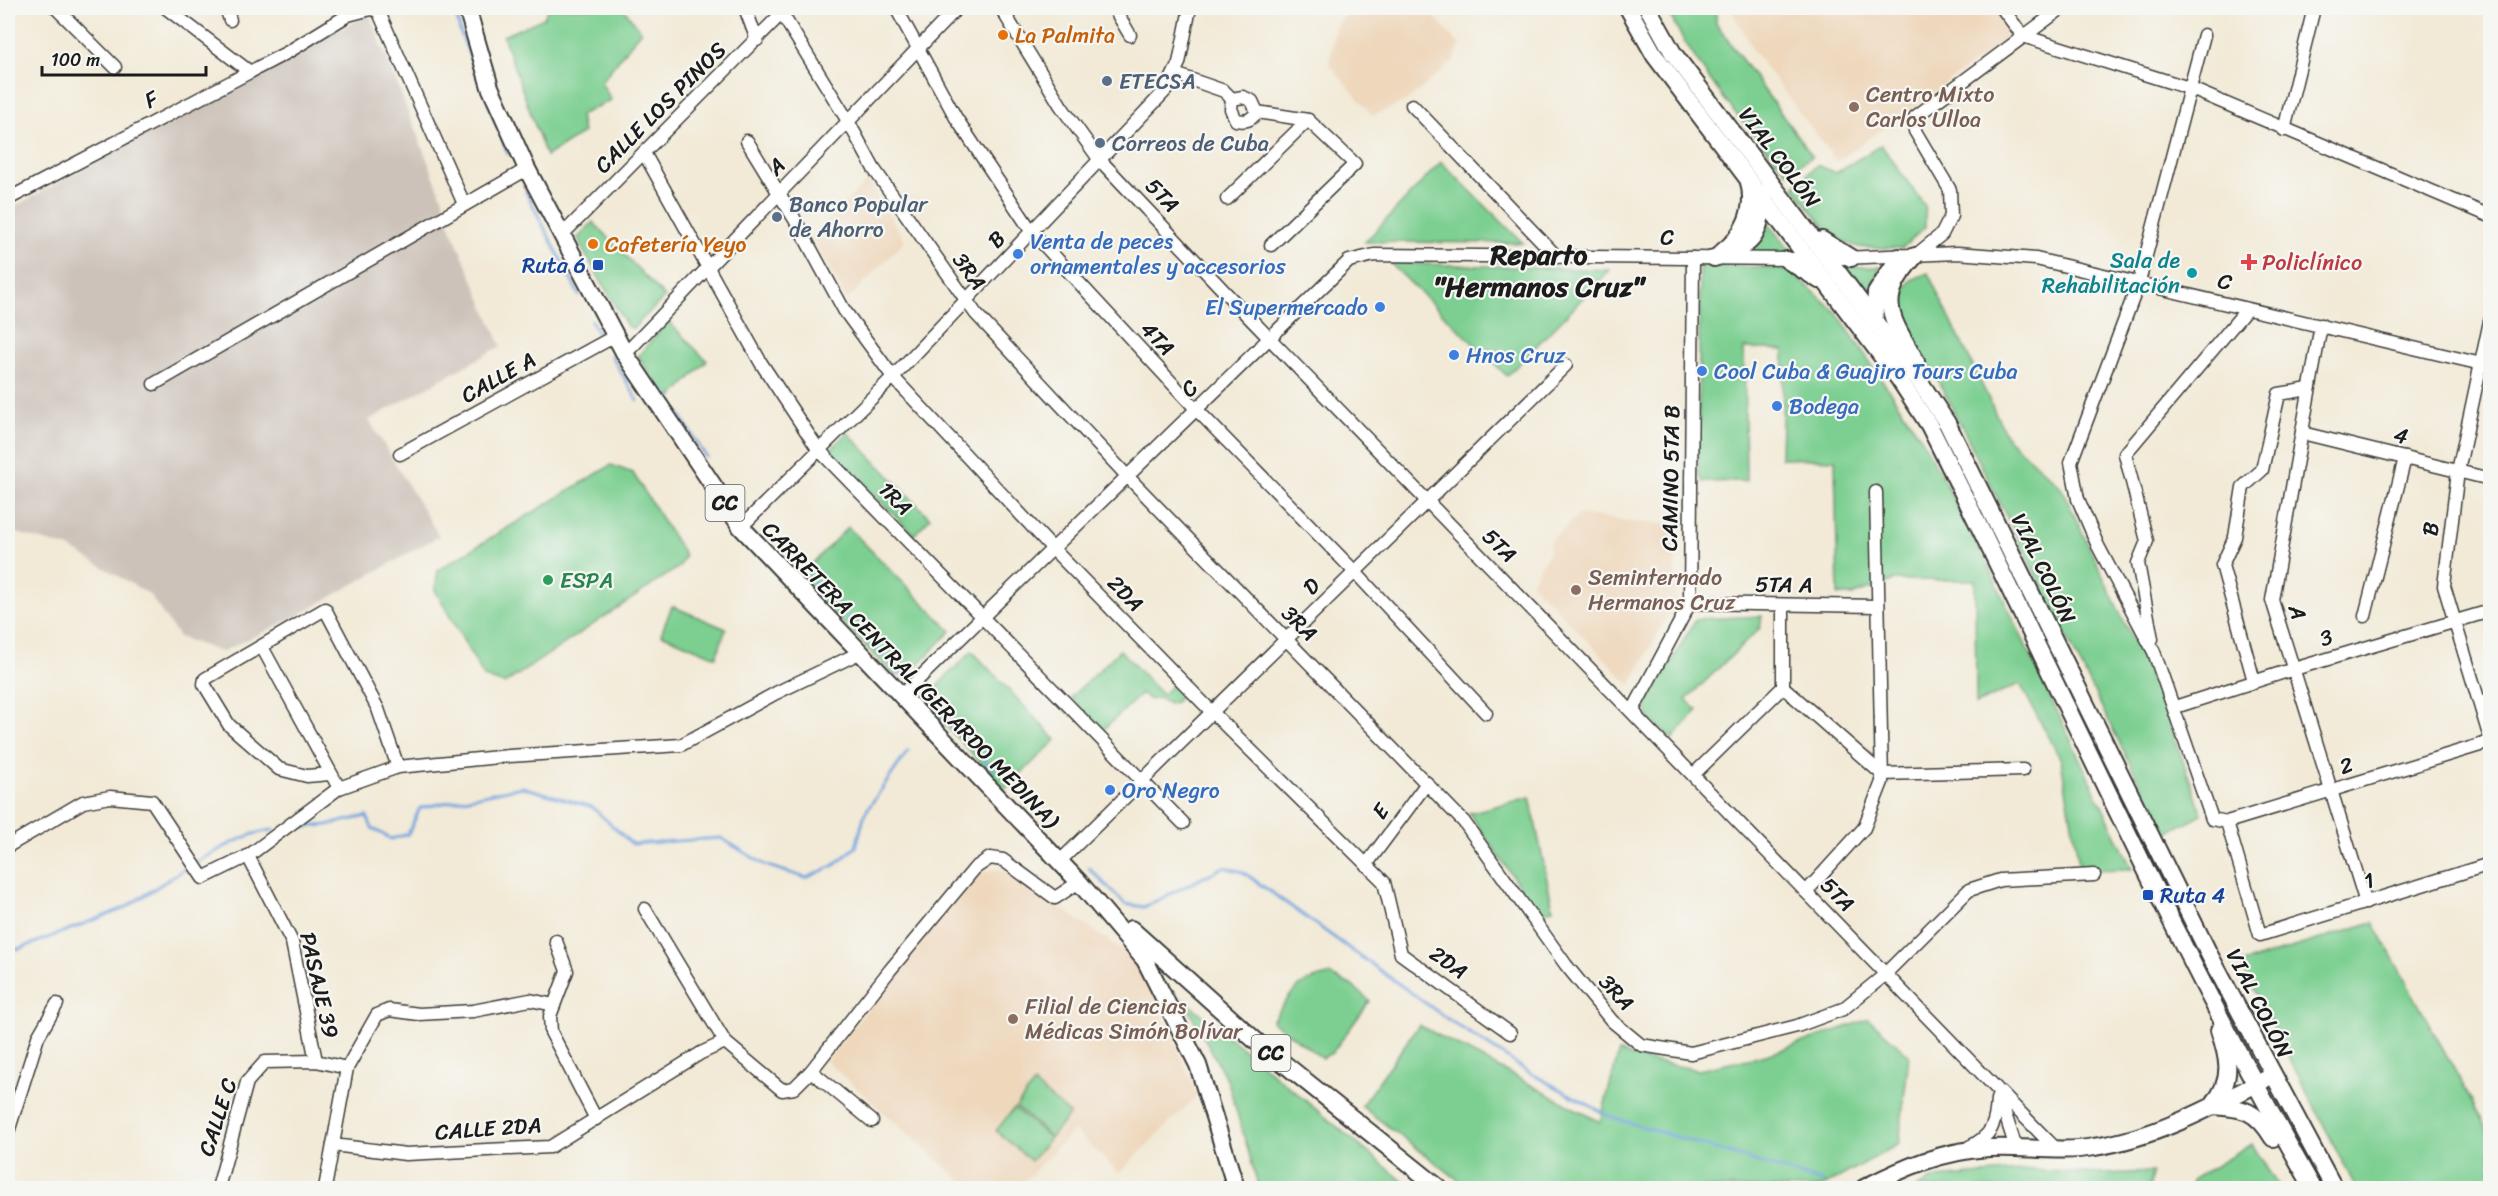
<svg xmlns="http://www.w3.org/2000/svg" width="2498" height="1196" font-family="Sriracha,sans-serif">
<rect width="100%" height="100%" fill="#f6f6f2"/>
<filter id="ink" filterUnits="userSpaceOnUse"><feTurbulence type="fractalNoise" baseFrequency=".0167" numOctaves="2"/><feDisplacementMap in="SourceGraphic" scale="12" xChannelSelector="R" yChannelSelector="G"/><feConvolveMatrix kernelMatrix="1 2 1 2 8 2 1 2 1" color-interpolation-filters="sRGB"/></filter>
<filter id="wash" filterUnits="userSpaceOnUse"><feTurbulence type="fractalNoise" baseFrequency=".008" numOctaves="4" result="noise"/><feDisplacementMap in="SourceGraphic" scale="24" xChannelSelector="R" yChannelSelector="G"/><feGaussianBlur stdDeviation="1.35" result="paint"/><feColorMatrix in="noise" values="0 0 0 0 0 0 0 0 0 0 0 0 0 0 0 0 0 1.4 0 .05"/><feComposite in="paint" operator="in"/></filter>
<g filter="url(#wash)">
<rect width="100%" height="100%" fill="#f2ead7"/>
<g fill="#eed7bb">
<polygon points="1354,8 1426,8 1460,45 1453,61 1408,100 1373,116 1329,64 1336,25"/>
<polygon points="1734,8 2004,8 2021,29 1837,162 1754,52 1734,15"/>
<polygon points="868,180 905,241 847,300 811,238"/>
<polygon points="1580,514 1631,522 1674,524 1676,601 1630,685 1531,582 1549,553 1550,541"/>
<polygon points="1004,869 1139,962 1198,1095 1119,1173 1074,1130 1018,1188 969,1188 826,1061 972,880 984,871"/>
</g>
<polygon fill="#ccc2b9" points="369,14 442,197 448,221 501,346 369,420 439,536 297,616 221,652 179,637 149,594 70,548 17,533 8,534 8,210"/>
<g fill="#7ccf91" stroke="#4c7656" stroke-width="1.5">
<polygon points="548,8 623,8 641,31 601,82 611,100 580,115 583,133 546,156 503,36 544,18"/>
<path d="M1666,8H1716V24L1812,156L1788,173C1742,123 1697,70 1666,8Z"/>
<path d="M1881,145L1925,206V227L1902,248C1889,247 1873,249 1859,247C1830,241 1811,210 1794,187L1817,165L1836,173Z"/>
<polygon points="1441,162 1523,243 1365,242"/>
<polygon points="593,222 665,297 633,328 627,326 583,250 578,238"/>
<polygon points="1767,222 1793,254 1747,255"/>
<polygon points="1390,263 1610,270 1507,376"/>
<polygon points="1700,265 1775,268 1793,273 1837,313 1923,441 1979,547 2132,869 2080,870 2061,760 2020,684 1976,704 1975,580 1894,580 1854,595 1838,595 1835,460 1781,458 1784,350 1744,348 1746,481 1703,482 1698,473"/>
<polygon points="1842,267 1880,267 1868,297"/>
<polygon points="1928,273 2008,439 2061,487 2163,705 2202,814 2165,834 1949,401 1901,314 1899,297 1911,280"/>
<polygon points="668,321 707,361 666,403 638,356"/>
<polygon points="847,432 930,518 914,535 830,451"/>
<polygon points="611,465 633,473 685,556 679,567 504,684 484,677 435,590 438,570"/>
<polygon points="848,527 951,631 909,674 894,675 798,578"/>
<polygon points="672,606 726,629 716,657 661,634"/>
<polygon points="1762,616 1760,628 1686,700 1698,710 1672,739 1648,718 1646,705 1696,619"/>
<path d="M1120,650L1162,695L1176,682C1184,691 1181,702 1169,704L1159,698L1149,700L1142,693L1103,730L1071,697Z"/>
<polygon points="972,651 1056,740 1005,789 929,708 928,695"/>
<polygon points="1530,797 1553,909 1538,913 1469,813"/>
<polygon points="2373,922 2490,1134 2490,1188 2356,1188 2241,964"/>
<path d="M1329,975L1351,985L1370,1001L1332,1053L1322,1058L1272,1021C1291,994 1295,981 1329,975Z"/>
<polygon points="1183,999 1411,1188 1259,1188 1228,1082"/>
<polygon points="1869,1019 1909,1055 1899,1144 1820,1188 1469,1188 1361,1106 1419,1025 1600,1122 1619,1052 1646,1060 1699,1070 1766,1055"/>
<polygon points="1034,1084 1070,1114 1051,1137 1016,1107"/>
<polygon points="1014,1108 1050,1138 1031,1161 996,1131"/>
<polygon points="2252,1144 2280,1188 2190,1188 2192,1180"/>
<polygon points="2032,1170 2102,1174 2152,1172 2150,1188 1916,1188 1936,1178"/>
</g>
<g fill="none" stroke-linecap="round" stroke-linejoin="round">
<g stroke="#73a3dd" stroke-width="3">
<polyline points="455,8 460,31 481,85"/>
<polyline points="486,97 508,154"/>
<polyline points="526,192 579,295"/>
<polyline points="591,320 600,337"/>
<polyline points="611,355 638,401"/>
<polyline points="665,391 706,457"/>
<polyline points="804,572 903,677"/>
<polyline points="927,701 994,770"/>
<polyline points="293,828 327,825 367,816 372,828 391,839 408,834 420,808 522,787 592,807 632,844 721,838 765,865 806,878 833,866 856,847 865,813 908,751"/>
<path d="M195,863C219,850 247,832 274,830"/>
<polyline points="1089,868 1125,904 1144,907 1224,867 1243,872 1449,1020 1532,1074 1611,1117 1823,1182"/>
<polyline points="8,948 19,949 125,908 189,866"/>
</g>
</g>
</g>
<g filter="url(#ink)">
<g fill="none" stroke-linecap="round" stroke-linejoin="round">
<defs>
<g id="minor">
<polyline points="56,8 115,67"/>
<polyline points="166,8 250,72"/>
<polyline points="226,8 230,20"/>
<polyline points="377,8 464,204"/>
<polyline points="745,8 757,40"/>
<polyline points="896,8 956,118 1032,232 1197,410 1355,572 1486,713"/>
<polyline points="1001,8 1061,106 1099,159 1240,308 1997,1089 2016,1148"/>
<polyline points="1114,8 1130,35"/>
<polyline points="2002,8 2023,36 2189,88 2490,216"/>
<polyline points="782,14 848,121 874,169 976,314 1128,477 1464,822 1566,965 1612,1021 1641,1045 1691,1053 1797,1026 1843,1009 1881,978 1969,890 2000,880 2094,875"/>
<polyline points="2204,35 2139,282 2071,462 2078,499 2098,546 2154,652 2212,819 2227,822 2490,742"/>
<polyline points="1175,74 1224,91 1232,99 1243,97 1252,101 1257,112 1308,120 1355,164 1271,245"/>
<path d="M1232,99L1231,109L1236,120C1247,122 1251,120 1257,112"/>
<polyline points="1412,105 1557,257"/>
<polyline points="2284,130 2314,8"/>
<polyline points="747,141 794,218 844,310 893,377 1053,549 1212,712 1384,882 1401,954 1510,1033"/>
<polyline points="644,153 761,363 818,449 1183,823"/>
<polyline points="8,199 288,52 348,15 371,9 379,11"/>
<polyline points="1227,199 1308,120"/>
<polyline points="562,235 787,8"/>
<polyline points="1915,256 1942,234 1951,216 1950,190 1915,131 1915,117 2062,8"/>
<polyline points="1843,258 1957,253 2036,259 2490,366"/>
<polyline points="2490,321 2458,471 2444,586 2490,738"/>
<polyline points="2321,325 2272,600 2366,903"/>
<polyline points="625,354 957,8"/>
<polyline points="154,384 527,169"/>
<polyline points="2302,433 2490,479"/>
<polyline points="400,454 615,336"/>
<polyline points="741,527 893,377 1166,90 1179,63 1190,8"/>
<polyline points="1690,603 1877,606"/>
<polyline points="2365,616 2405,458"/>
<polyline points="2152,639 2138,563 2147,541 2125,454 2247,309"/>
<polyline points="262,647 339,788 398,767 509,756 681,745 776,693 859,653"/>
<polyline points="2254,681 2222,565 2235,537 2243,487 2262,470 2279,394 2309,389"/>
<polyline points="1783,687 1882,774 2023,770"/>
<polyline points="900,697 1349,261 1374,255 1796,259"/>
<polyline points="2175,707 2294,669 2490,611"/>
<polyline points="1637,716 1633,710 1690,603 1693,258"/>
<polyline points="330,774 307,776 279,769 229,725 204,684 205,679 325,609 378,709 398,767"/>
<polyline points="1693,775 1783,687 1783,605"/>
<polyline points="2227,822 2260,935 2490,864"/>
<polyline points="8,846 83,802 110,797 152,801 203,878 248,856 339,788"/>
<polyline points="248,856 292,942 316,1061"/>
<polyline points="1059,862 1566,365"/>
<polyline points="1366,865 1427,783"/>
<polyline points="1806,892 1864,828 1882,782 1876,492"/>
<polyline points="645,909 725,1042 782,1090 794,1088 811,1071 890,970 975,868 990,858 1003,860 1055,898 1079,882"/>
<polyline points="556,941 567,971 550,1016 551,1032 596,1119"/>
<polyline points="811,1071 872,1121"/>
<polyline points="2000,1092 2055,1148"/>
<polyline points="8,1132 38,1037 57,1004"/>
<polyline points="333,1145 406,1154 550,1147 701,1053 725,1042"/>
<path d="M1969,1147C1992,1136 1996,1124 1997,1099"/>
<polyline points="218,1188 247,1082 265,1062 316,1061 347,1068"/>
<polyline points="325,1188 347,1068 377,1015 389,1010 419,1014 473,1011 530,1000 554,1005"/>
</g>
<g id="major">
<polyline points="467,8 490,87 527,169 625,354 741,527 1079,882 1145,960 1198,1065 1236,1188"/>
<path d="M1628,8L1655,56L1899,379L1929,425C2057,679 2172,941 2313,1188"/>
<polyline points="1648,8 1673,53 1916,376 1947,423 2210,956 2334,1188"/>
<polyline points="1822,240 1851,258"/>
<path d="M1721,253C1744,236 1756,210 1749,182"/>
<path d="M1915,256C1876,299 1889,315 1916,361"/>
<path d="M1714,258C1759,244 1757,237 1765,193"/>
<polyline points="1787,260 1819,280"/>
<polyline points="1874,324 1876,293 1899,257"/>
<polyline points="1131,929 1257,1042 1439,1188"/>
<path d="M2214,1103C2234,1079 2228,1057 2219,1030"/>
<path d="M2213,1106C2244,1108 2256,1110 2273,1138"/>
<path d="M1864,1188C1905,1167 1942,1151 1989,1148C2023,1146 2060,1153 2094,1147C2155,1138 2210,1108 2264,1080"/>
</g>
</defs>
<use href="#minor" stroke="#3c3b38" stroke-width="15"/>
<use href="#major" stroke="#3c3b38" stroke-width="20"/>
<use href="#minor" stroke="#fff" stroke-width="12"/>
<use href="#major" stroke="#fff" stroke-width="16"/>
</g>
</g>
<g fill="#e8710a" stroke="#f6f6f2" stroke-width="2">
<circle cx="1003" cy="35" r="6"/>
<circle cx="593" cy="244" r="6"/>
</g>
<g fill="#5c6f8a" stroke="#f6f6f2" stroke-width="2">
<circle cx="1107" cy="81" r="6"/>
<circle cx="1100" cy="143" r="6"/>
<circle cx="777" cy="217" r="6"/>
</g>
<g fill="#8d6e63" stroke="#f6f6f2" stroke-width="2">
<circle cx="1854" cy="107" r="6"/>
<circle cx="1576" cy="590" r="6"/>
<circle cx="1013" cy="1019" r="6"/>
</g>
<g fill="#3f7fe0" stroke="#f6f6f2" stroke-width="2">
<circle cx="1018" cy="254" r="6"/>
<circle cx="1380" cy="307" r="6"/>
<circle cx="1454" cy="355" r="6"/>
<circle cx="1702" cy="371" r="6"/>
<circle cx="1777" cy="406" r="6"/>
<circle cx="1110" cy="790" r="6"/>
</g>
<path fill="#e0444e" stroke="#f6f6f2" stroke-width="2" d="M2246 253h6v6h6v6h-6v6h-6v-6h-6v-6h6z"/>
<g fill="#1a4fb4" stroke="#f6f6f2" stroke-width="2">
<rect x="592" y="259" width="12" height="12" rx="3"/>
<rect x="2142" y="889" width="12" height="12" rx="3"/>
</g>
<circle fill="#0f9aa8" stroke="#f6f6f2" stroke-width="2" cx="2192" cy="273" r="6"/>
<circle fill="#2e9e5b" stroke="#f6f6f2" stroke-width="2" cx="548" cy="580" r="6"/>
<g text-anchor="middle" stroke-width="4.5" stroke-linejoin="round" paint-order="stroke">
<g fill="#f6f6f2" stroke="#5d5d5c" stroke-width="1.5">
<rect x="705.5" y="485" width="39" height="36" rx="4.5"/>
<rect x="1251.5" y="1035" width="39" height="36" rx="4.5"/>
</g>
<g font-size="21" font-weight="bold" fill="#1c1c1c">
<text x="725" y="510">CC</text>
<text x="1271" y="1060">CC</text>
</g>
<g font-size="22" fill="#c56008" stroke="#f6f6f2" text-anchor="start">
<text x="1015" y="43">La Palmita</text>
<text x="605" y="252">Cafetería Yeyo</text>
</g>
<g font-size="22" fill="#4e5e75" stroke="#f6f6f2" text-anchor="start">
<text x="1119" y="89">ETECSA</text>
<text x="1112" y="151">Correos de Cuba</text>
<text x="789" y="212">Banco Popular<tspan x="789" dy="25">de Ahorro</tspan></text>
</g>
<g font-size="22" fill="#785e54" stroke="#f6f6f2" text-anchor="start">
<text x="1866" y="102">Centro Mixto<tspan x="1866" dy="25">Carlos Ulloa</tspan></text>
<text x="1588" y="585">Seminternado<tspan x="1588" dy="25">Hermanos Cruz</tspan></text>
<text x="1025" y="1014">Filial de Ciencias<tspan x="1025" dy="25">Médicas Simón Bolívar</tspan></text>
</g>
<g font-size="22" fill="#1c1c1c" stroke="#f6f6f2">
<text transform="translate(151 99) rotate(-27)" y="8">F</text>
<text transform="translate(660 107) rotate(-45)" y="8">CALLE LOS PINOS</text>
<text transform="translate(1780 157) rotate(53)" y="8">VIAL COLÓN</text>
<text transform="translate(776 166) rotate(-46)" y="8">A</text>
<text transform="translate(1163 195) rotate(47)" y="8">5TA</text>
<text x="1667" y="245">C</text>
<text transform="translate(996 239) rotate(-46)" y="8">B</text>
<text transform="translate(970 271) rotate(54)" y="8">3RA</text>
<text transform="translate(2225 281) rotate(14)" y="8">C</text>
<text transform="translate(1158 338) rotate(47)" y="8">4TA</text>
<text transform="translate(498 377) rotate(-29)" y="8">CALLE A</text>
<text transform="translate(1189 388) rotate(-44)" y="8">C</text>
<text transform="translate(2401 435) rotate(14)" y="8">4</text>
<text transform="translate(1670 478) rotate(-89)" y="8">CAMINO 5TA B</text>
<text transform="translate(896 498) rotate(46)" y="8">1RA</text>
<text transform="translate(2430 529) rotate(-83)" y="8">B</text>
<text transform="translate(1500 545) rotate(45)" y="8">5TA</text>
<text transform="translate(2044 568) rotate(64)" y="8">VIAL COLÓN</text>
<text transform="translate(1784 584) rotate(1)" y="8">5TA A</text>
<text transform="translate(1311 586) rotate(-44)" y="8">D</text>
<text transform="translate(1126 593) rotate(46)" y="8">2DA</text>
<text transform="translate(2298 612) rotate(72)" y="8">A</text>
<text transform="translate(1300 623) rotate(45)" y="8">3RA</text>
<text transform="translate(2326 637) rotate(-17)" y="8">3</text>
<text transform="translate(911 674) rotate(46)" y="8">CARRETERA CENTRAL (GERARDO MEDINA)</text>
<text transform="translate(2346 765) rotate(-17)" y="8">2</text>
<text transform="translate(1380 811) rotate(-53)" y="8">E</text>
<text transform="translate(2369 880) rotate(-17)" y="8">1</text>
<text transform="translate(1838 894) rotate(46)" y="8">5TA</text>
<text transform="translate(1449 962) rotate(36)" y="8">2DA</text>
<text transform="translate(320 985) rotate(77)" y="8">PASAJE 39</text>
<text transform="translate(1617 992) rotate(48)" y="8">3RA</text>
<text transform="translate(2260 1003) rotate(63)" y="8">VIAL COLÓN</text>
<text transform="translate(217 1117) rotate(-72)" y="8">CALLE C</text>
<text transform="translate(488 1128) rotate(-4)" y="8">CALLE 2DA</text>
</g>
<g font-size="22" fill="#366cbe" stroke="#f6f6f2" text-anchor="start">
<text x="1030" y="249">Venta de peces<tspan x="1030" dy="25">ornamentales y accesorios</tspan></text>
<text x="1368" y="315" text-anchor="end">El Supermercado</text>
<text x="1466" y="363">Hnos Cruz</text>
<text x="1714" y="379">Cool Cuba &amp; Guajiro Tours Cuba</text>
<text x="1789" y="414">Bodega</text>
<text x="1122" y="798">Oro Negro</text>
</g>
<g font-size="22" fill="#0d838f" stroke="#f6f6f2" text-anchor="end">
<text x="2180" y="268">Sala de<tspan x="2180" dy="25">Rehabilitación</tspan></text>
</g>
<g font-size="22" fill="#be3a42" stroke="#f6f6f2" text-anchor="start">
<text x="2262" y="270">Policlínico</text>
</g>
<g font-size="22" fill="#164399" stroke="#f6f6f2" text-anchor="end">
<text x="586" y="273">Ruta 6</text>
<text x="2160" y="903" text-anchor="start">Ruta 4</text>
</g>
<g font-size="22" fill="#27864d" stroke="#f6f6f2" text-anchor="start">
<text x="560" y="588">ESPA</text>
</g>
<g font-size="28" font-weight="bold" fill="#1c1c1c" stroke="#f6f6f2">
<text x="1539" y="264">Reparto<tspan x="1539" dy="32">"Hermanos Cruz"</tspan></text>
</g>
</g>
<rect width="2498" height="1196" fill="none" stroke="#f6f6f2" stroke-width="30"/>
<path d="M42 66v9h164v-9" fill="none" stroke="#1c1c1c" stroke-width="3"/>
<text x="51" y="66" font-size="18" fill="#1c1c1c" stroke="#f6f6f2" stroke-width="4.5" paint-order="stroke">100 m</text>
</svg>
